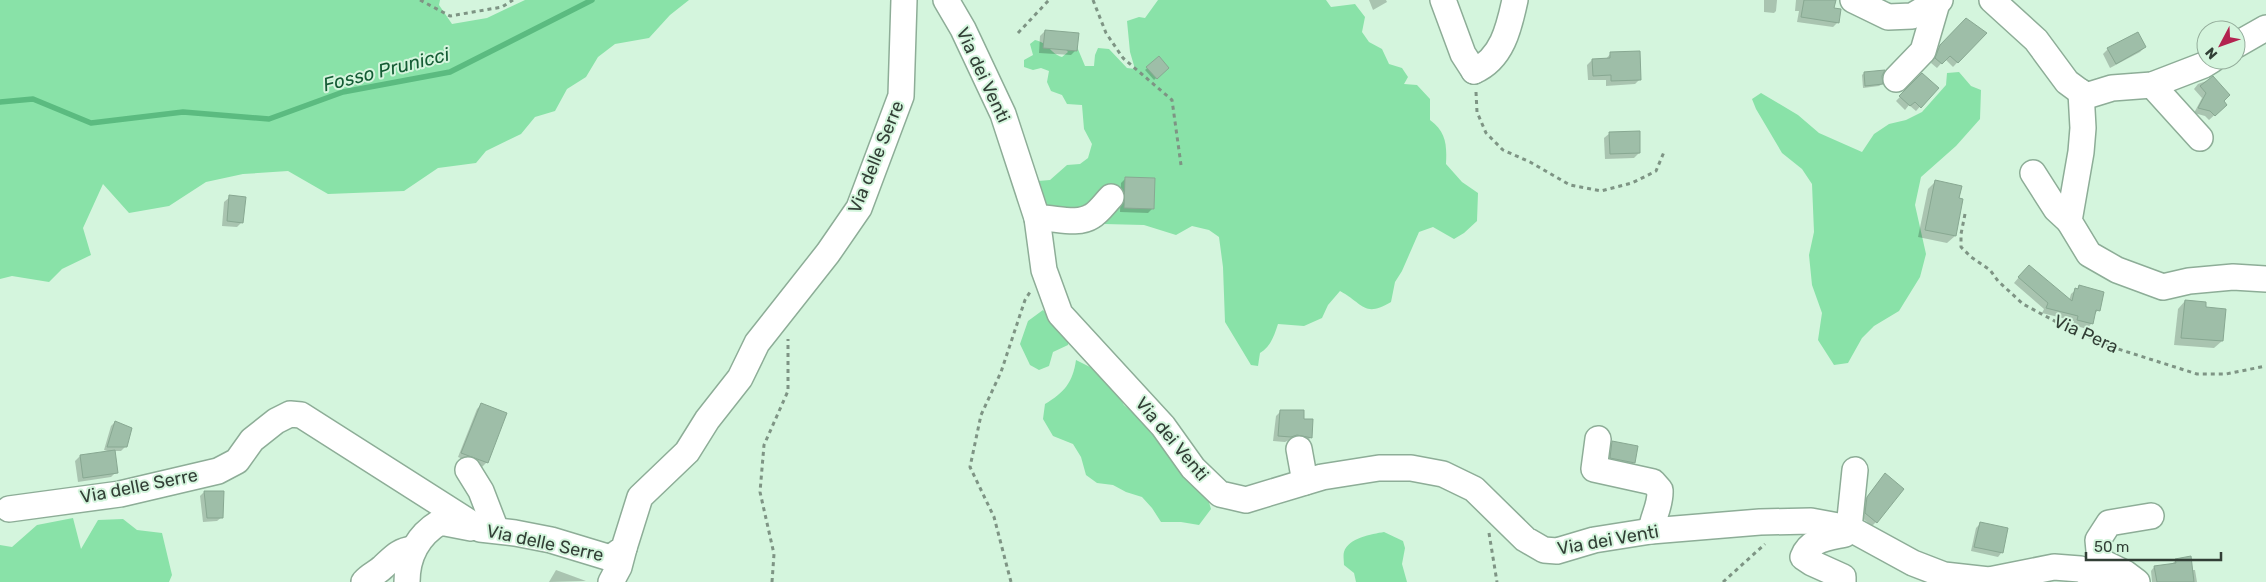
<svg xmlns="http://www.w3.org/2000/svg" width="2266" height="582" font-family="Rubik,sans-serif">
<rect width="100%" height="100%" fill="#d4f5dd"/>
<g fill="#89e2a8">
<polygon points="0,0 440,0 439,5 452,24 487,18 525,0 689,0 670,15 649,38 615,44 598,57 586,77 567,89 555,111 535,117 521,134 486,151 476,163 438,168 404,191 328,194 288,171 243,174 206,182 169,206 129,213 103,184 83,228 91,255 62,269 49,282 12,276 0,279"/>
<path d="M1158,0H1326L1331,7L1355,4L1365,17L1362,32L1369,42L1382,49L1389,64L1402,68L1408,77L1404,84L1417,85L1430,99V120C1446,132 1447,144 1446,164L1462,182L1478,193L1477,221L1464,233L1454,239L1433,227L1419,232L1402,271L1395,282L1391,302C1364,318 1364,304 1340,291L1328,305L1322,318L1304,326L1278,324C1274,336 1271,346 1260,353L1258,366L1251,365L1225,322L1223,267L1219,237L1209,230L1192,226L1176,235L1144,225L1104,224L1070,228L1041,203L1033,190L1038,181L1050,180L1067,165L1080,164L1088,158L1092,144L1084,129L1082,105L1067,104L1062,95L1051,91L1047,82L1049,71L1041,68L1033,70L1024,67V60L1033,55L1030,44L1035,40C1051,44 1049,53 1062,57L1068,52L1063,46L1075,42L1085,66H1094L1095,55L1098,48L1109,49L1127,68L1135,69L1130,52L1127,21L1139,17L1145,18Z"/>
<polygon points="1959,72 1971,86 1981,90 1980,119 1956,146 1921,177 1915,205 1926,254 1920,277 1899,311 1874,326 1862,338 1848,363 1834,365 1818,340 1822,313 1812,285 1809,255 1814,232 1812,184 1802,169 1782,153 1756,109 1752,99 1761,93 1798,115 1819,133 1862,152 1874,134 1889,124 1906,120 1922,112 1946,85 1947,73"/>
<polygon points="1043,310 1069,336 1068,345 1053,352 1049,366 1039,370 1030,365 1020,344 1028,321"/>
<path d="M1076,360L1090,367L1116,391L1124,405L1150,427L1208,499L1211,509L1199,525L1181,522H1161L1152,508L1142,497L1126,492L1113,485L1097,483L1086,475L1081,457L1073,444L1053,436L1043,419L1045,404C1064,393 1073,382 1076,360Z"/>
<polygon points="73,518 81,549 98,520 123,519 137,530 162,533 172,575 169,582 0,582 0,545 12,547 37,525"/>
<path d="M1384,532L1403,541L1405,548L1402,564L1407,582H1356L1354,573L1344,565C1344,561 1343,555 1344,552C1348,538 1372,534 1384,532Z"/>
</g>
<g fill="#0003">
<polygon points="1369,0 1386,0 1387,2 1373,10"/>
<polygon points="1764,0 1777,0 1776,11 1774,13 1764,12"/>
<polygon points="1796,0 1834,0 1833,9 1838,22 1833,27 1797,22 1799,11 1795,11"/>
<polygon points="1966,19 1985,33 1953,67 1945,59 1937,68 1931,63 1936,51"/>
<polygon points="1045,31 1076,50 1071,55 1039,53 1040,36"/>
<polygon points="2145,47 2140,52 2110,68 2103,54 2108,49"/>
<polygon points="1611,53 1640,79 1635,84 1606,86 1606,80 1588,80 1587,65 1592,60 1606,59"/>
<polygon points="1159,58 1167,68 1154,80 1145,70"/>
<polygon points="1864,73 1881,76 1882,84 1879,86 1863,88 1862,75"/>
<polygon points="1922,74 1937,88 1916,111 1909,105 1905,110 1896,101"/>
<polygon points="2209,80 2222,101 2220,110 2209,120 2205,116 2194,113 2202,98 2194,89 2198,84"/>
<polygon points="1610,133 1639,153 1634,158 1605,159 1604,138"/>
<polygon points="1126,178 1153,208 1148,213 1120,212 1121,183"/>
<polygon points="1935,182 1955,236 1947,243 1918,237 1928,189"/>
<polygon points="230,197 242,222 237,227 222,226 224,202"/>
<polygon points="2024,271 2069,301 2071,294 2079,287 2098,310 2094,315 2091,324 2087,329 2073,325 2074,321 2042,313 2044,309 2014,283"/>
<polygon points="2185,301 2205,308 2222,341 2214,348 2174,345 2178,309"/>
<polygon points="482,404 487,462 482,467 458,457 477,409"/>
<polygon points="1281,411 1303,420 1311,437 1306,442 1291,439 1285,442 1273,441 1276,416"/>
<polygon points="115,422 125,447 121,451 113,451 116,472 111,477 78,482 75,461 80,456 111,452 104,450 111,426"/>
<polygon points="1613,442 1634,463 1629,468 1606,463 1608,447"/>
<polygon points="1881,479 1876,522 1872,526 1861,517 1863,502"/>
<polygon points="204,492 222,492 222,517 217,521 203,522 200,496"/>
<polygon points="1980,524 2002,552 1998,557 1971,551 1976,528"/>
<polygon points="2176,560 2192,570 2195,570 2197,582 2152,582 2151,571 2154,567 2172,564"/>
<polygon points="556,570 586,581 549,582"/>
</g>
<g fill="none" stroke-linecap="round" stroke-linejoin="round">
<polyline stroke="#5bbb80" stroke-width="5.5" points="0,102 33,99 91,123 183,112 269,119 343,92 450,72 592,0"/>
</g>
<g fill="#9ebea8" stroke="#88a892">
<polygon points="1804,0 1836,0 1834,8 1841,9 1839,23 1801,17"/>
<polygon points="1966,18 1987,33 1958,63 1950,56 1942,64 1935,58 1940,45"/>
<polygon points="1045,30 1079,33 1077,51 1043,48"/>
<polygon points="2138,32 2146,47 2116,64 2107,48"/>
<polygon points="1640,51 1641,80 1611,81 1611,75 1593,76 1592,59 1610,58 1610,52"/>
<polygon points="1159,56 1169,68 1157,79 1146,67"/>
<polygon points="1885,70 1882,76 1883,84 1865,86 1864,72"/>
<polygon points="1922,73 1939,88 1921,108 1915,102 1910,106 1899,96"/>
<polygon points="2213,76 2230,95 2224,101 2227,105 2215,116 2210,111 2198,108 2206,93 2200,86"/>
<polygon points="1640,131 1640,153 1610,154 1609,132"/>
<polygon points="1125,177 1155,178 1154,209 1124,208"/>
<polygon points="1935,180 1962,186 1959,198 1963,199 1956,236 1925,230"/>
<polygon points="229,195 246,197 243,223 227,221"/>
<polygon points="2029,265 2072,301 2075,288 2078,289 2079,285 2104,292 2100,311 2096,310 2093,324 2077,320 2078,316 2046,308 2048,303 2018,277"/>
<polygon points="2185,300 2206,302 2206,307 2226,309 2223,341 2181,338"/>
<polygon points="481,403 507,413 488,463 461,453"/>
<polygon points="1280,410 1304,410 1304,419 1313,419 1312,438 1297,435 1291,437 1278,436"/>
<polygon points="115,421 132,428 127,447 107,447"/>
<polygon points="1612,441 1638,446 1635,463 1610,458"/>
<polygon points="115,450 118,473 83,478 80,455"/>
<polygon points="1885,473 1904,489 1877,523 1865,513 1867,497"/>
<polygon points="204,491 224,491 223,518 207,518"/>
<polygon points="1980,522 2008,528 2003,553 1974,547"/>
<polygon points="2191,556 2194,582 2157,582 2154,566 2176,563 2175,559"/>
</g>
<g fill="none" stroke-linecap="round" stroke-linejoin="round">
<defs>
<g id="minor">
<polyline points="946,0 963,29 1003,114 1037,218 1044,270 1060,314 1163,426 1193,468 1220,494 1246,500 1322,477 1379,468 1411,468 1443,474 1474,489 1525,539 1544,550 1557,551 1594,540 1651,531 1760,522 1811,521 1849,528 1913,563 1944,575 1989,580 2054,567 2080,569 2109,582"/>
<polyline points="1443,0 1463,54 1474,71"/>
<polyline points="1853,0 1888,17 1912,16 1940,0"/>
<polyline points="1992,0 2036,40 2067,82 2086,96 2112,88 2152,85 2204,65 2212,60"/>
<polyline points="2236,45 2266,28"/>
<path d="M1474,71C1502,59 1509,28 1515,0"/>
<polyline points="1896,79 1923,51 1937,3"/>
<polyline points="2152,85 2200,138"/>
<polyline points="2081,92 2083,128 2081,152 2069,221 2089,254 2117,270 2163,287 2189,281 2233,277 2266,279"/>
<polyline points="2033,173 2056,209 2069,221"/>
<path d="M1037,218C1054,217 1077,226 1092,216C1099,212 1105,203 1111,197"/>
<path d="M1598,439L1594,469L1653,482L1660,490C1661,505 1653,516 1651,531"/>
<polyline points="1299,449 1305,482"/>
<polyline points="468,470 481,491 496,530"/>
<polyline points="9,509 120,494 218,471 237,461 252,440 276,421 290,414 301,415 480,529 515,533 551,540 607,557 613,556 624,548 640,497 687,452 707,420 740,378 757,343 828,253 859,208 901,96 904,0"/>
<path d="M364,582C370,575 377,573 383,567C394,557 398,551 413,549"/>
<path d="M407,582C407,556 417,536 440,522L471,528"/>
<polyline points="611,582 619,567 624,548"/>
<path d="M1843,582V577L1812,563L1803,557C1810,539 1828,538 1845,534L1849,528L1855,470"/>
<polyline points="2137,582 2125,573 2100,561 2098,540 2109,523 2151,516"/>
</g>
</defs>
<use href="#minor" stroke="#8dad97" stroke-width="28"/>
<g stroke="#7e9484" stroke-width="3" stroke-dasharray="4 4" stroke-linecap="butt">
<polyline points="420,0 450,16 502,7 513,0"/>
<polyline points="1093,0 1106,33 1123,58 1172,100 1181,165"/>
<polyline points="1018,33 1049,0"/>
<polyline points="1476,92 1477,112 1486,133 1503,150 1530,162 1570,185 1601,191 1632,183 1656,171 1664,152"/>
<polyline points="1965,214 1961,234 1961,247 1971,257 1990,270 1998,281 2023,304 2064,326 2115,348 2197,374 2226,374 2266,366"/>
<polyline points="1489,533 1497,582"/>
<polyline points="772,582 774,554 760,492 764,445 788,391 788,339"/>
<polyline points="1011,582 994,517 970,467 981,415 1001,372 1025,300 1030,292"/>
<polyline points="1723,582 1765,544"/>
</g>
<use href="#minor" stroke="#fff" stroke-width="25"/>
</g>
<g text-anchor="middle" stroke-width="4" stroke-linejoin="round" paint-order="stroke">
<g font-size="18" fill="#323f36" stroke="#d4f5dd">
<text transform="translate(983 75) rotate(65)" y="6">Via dei Venti</text>
<text transform="translate(876 157) rotate(-68)" y="6">Via delle Serre</text>
<text transform="translate(2086 334) rotate(24)" y="6">Via Pera</text>
<text transform="translate(1172 439) rotate(50)" y="6">Via dei Venti</text>
<text transform="translate(139 486) rotate(-11)" y="6">Via delle Serre</text>
<text transform="translate(1608 540) rotate(-10)" y="6">Via dei Venti</text>
<text transform="translate(545 543) rotate(12)" y="6">Via delle Serre</text>
</g>
<g font-size="19" font-style="italic" fill="#155c35" stroke="#d4f5dd">
<text transform="translate(386 69) rotate(-14)" y="7">Fosso Prunicci</text>
</g>
</g>
<g transform="translate(2221 45) rotate(229)"><circle r="24" fill="#d4f5dd" stroke="#93ac9a"/>
<path d="M0-4L9 19L0 12L-9 19Z" fill="#b32350"/>
<text y="-8" font-size="14" font-weight="bold" text-anchor="middle" fill="#323f36">N</text>
</g>
<path d="M2086 552v8h135v-8" fill="none" stroke="#323f36" stroke-width="2.5"/>
<text x="2094" y="552" font-size="15" fill="#323f36" stroke="#d4f5dd" stroke-width="4" paint-order="stroke">50 m</text>
</svg>
